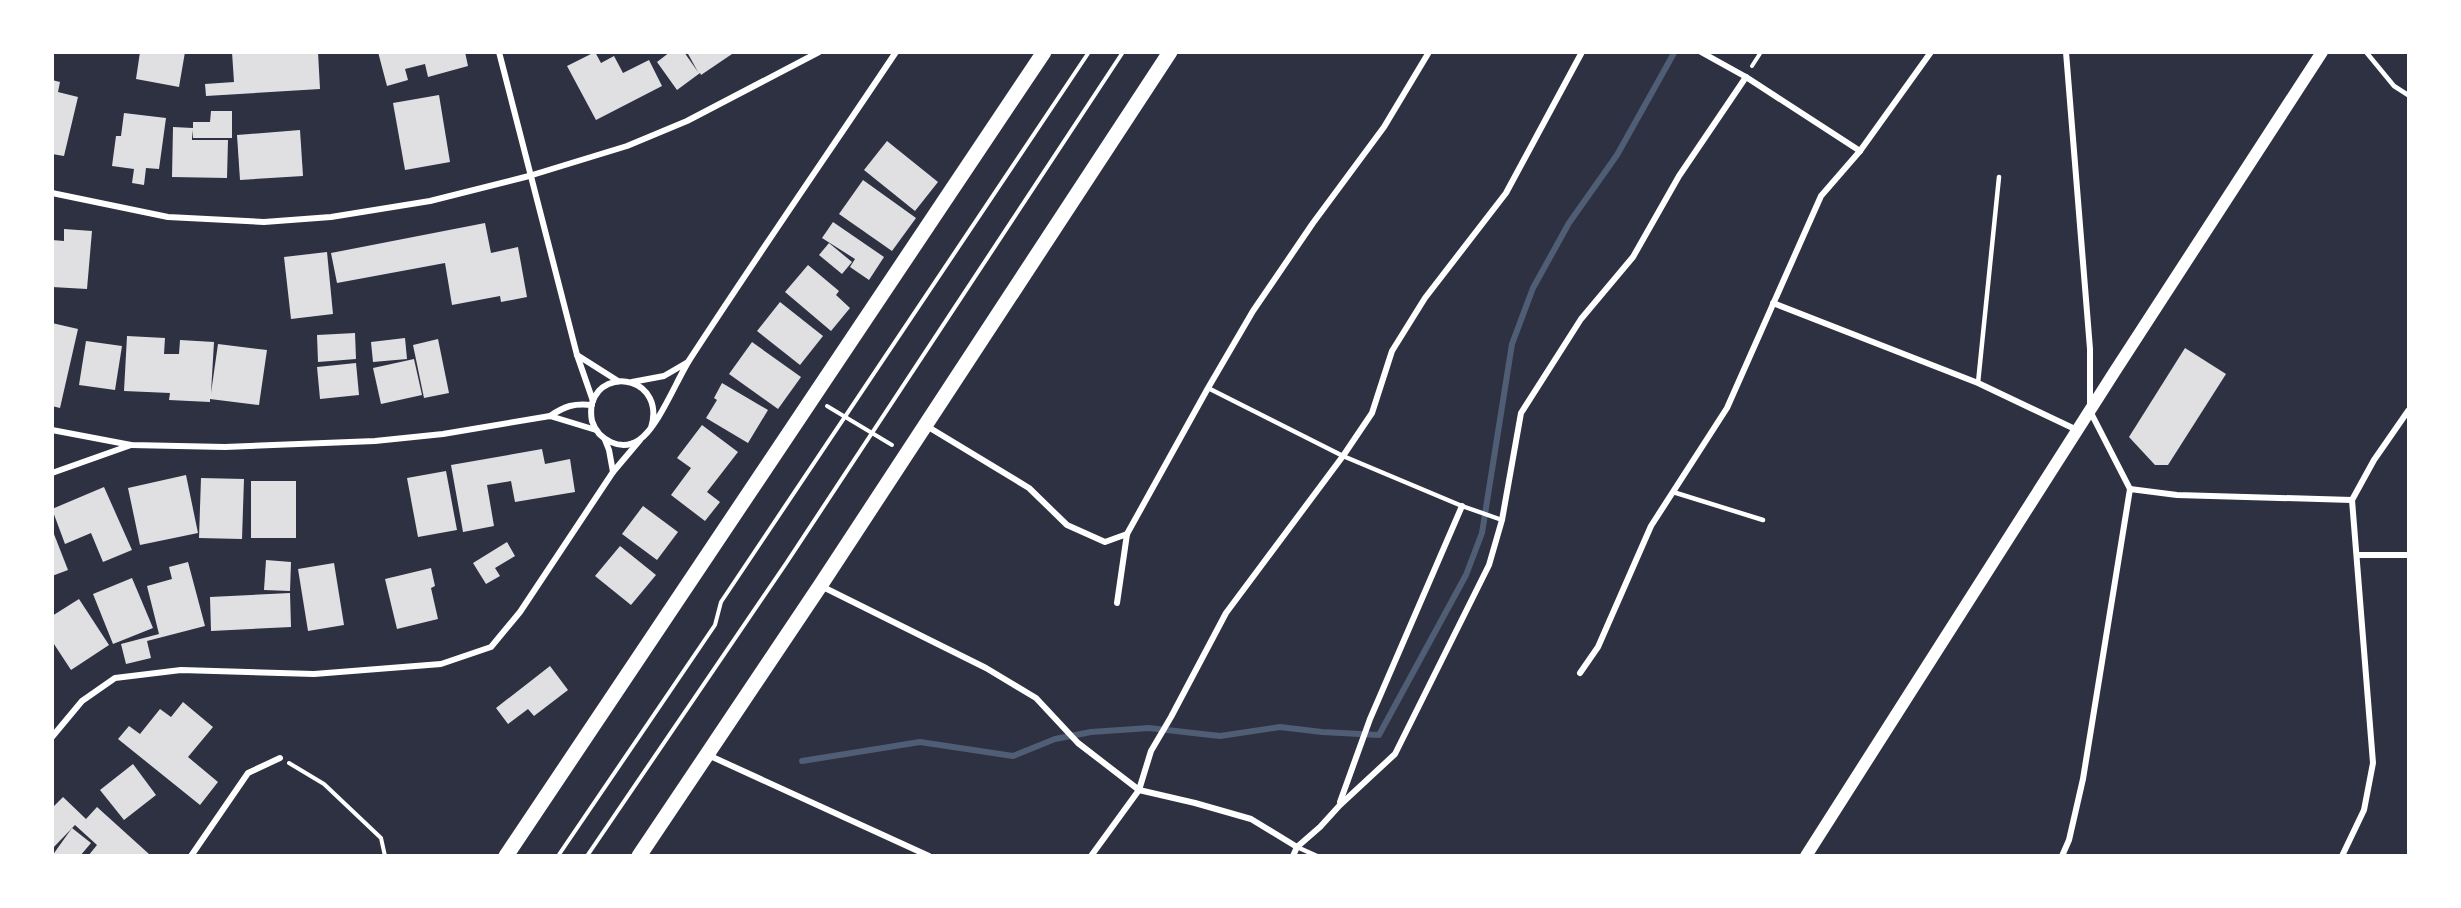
<svg xmlns="http://www.w3.org/2000/svg" width="2461" height="908" font-family="'Source Sans 3',sans-serif">
<rect width="100%" height="100%" fill="#2d3142"/>
<g fill="none" stroke-linecap="round" stroke-linejoin="round">
<polyline stroke="#4f5d75" stroke-width="6" points="802,761 920,742 1013,756 1055,739 1091,732 1149,728 1220,736 1280,727 1322,732 1379,735 1466,575 1482,533 1512,344 1533,288 1569,223 1617,155 1674,53"/>
</g>
<g fill="#e0e0e3">
<polygon points="140,52 185,52 179,87 136,79"/>
<polygon points="232,52 318,52 320,89 206,96 205,84 234,82"/>
<polygon points="378,52 465,52 468,66 428,77 425,64 405,69 408,80 387,86"/>
<polygon points="595,52 601,63 614,56 623,73 649,60 662,86 596,120 567,66"/>
<polygon points="670,52 684,52 698,72 687,52 735,52 701,75 700,73 677,90 657,62"/>
<polygon points="52,80 60,82 58,92 78,97 64,156 52,154"/>
<polygon points="439,95 450,162 405,170 393,103"/>
<polygon points="211,111 232,111 232,138 193,138 192,130 192,140 228,140 227,178 172,177 173,127 193,128 193,122 210,122"/>
<polygon points="124,113 166,118 159,169 146,168 144,185 132,183 134,169 112,166 116,136 121,136"/>
<polygon points="300,130 303,176 240,180 237,135"/>
<polygon points="887,141 938,182 915,211 864,170"/>
<polygon points="863,180 916,218 892,251 839,214"/>
<polygon points="833,222 884,257 869,280 850,267 855,259 822,238"/>
<polygon points="485,223 491,253 518,247 527,297 501,302 500,296 452,305 445,263 337,283 331,253"/>
<polygon points="64,229 92,231 87,289 52,287 52,240 64,241"/>
<polygon points="829,243 852,262 842,274 819,255"/>
<polygon points="327,252 333,314 291,319 284,257"/>
<polygon points="808,265 839,291 836,295 850,308 831,331 785,292"/>
<polygon points="780,302 823,336 800,365 757,331"/>
<polygon points="52,323 78,329 60,408 52,406"/>
<polygon points="355,333 356,359 318,362 317,335"/>
<polygon points="127,336 165,338 164,354 179,354 180,340 214,342 211,393 218,344 267,350 259,405 210,399 210,402 169,400 170,393 124,391"/>
<polygon points="405,338 407,359 373,362 371,342"/>
<polygon points="438,339 449,393 424,398 413,345"/>
<polygon points="86,341 122,346 115,390 79,385"/>
<polygon points="752,342 801,377 778,409 729,374"/>
<polygon points="2185,348 2226,374 2168,465 2155,465 2129,437"/>
<polygon points="414,359 422,395 381,404 373,368"/>
<polygon points="356,363 359,395 320,399 317,367"/>
<polygon points="722,383 768,410 748,443 706,418 717,400 714,398"/>
<polygon points="702,425 738,452 707,492 720,502 705,521 671,495 691,468 677,458"/>
<polygon points="542,449 545,464 570,459 575,492 515,502 511,481 487,485 494,526 463,532 451,465"/>
<polygon points="446,471 457,530 418,537 407,478"/>
<polygon points="186,475 198,533 140,545 128,488"/>
<polygon points="201,478 244,479 242,539 199,538"/>
<rect x="251" y="481" width="45" height="57"/>
<polygon points="104,487 132,550 103,562 91,533 65,544 52,509"/>
<polygon points="643,506 678,532 657,560 622,534"/>
<polygon points="52,529 68,570 52,576"/>
<polygon points="507,542 515,556 495,568 500,576 486,584 473,563"/>
<polygon points="620,546 656,575 631,605 595,576"/>
<polygon points="266,560 291,562 290,591 264,590"/>
<polygon points="188,562 205,626 147,641 151,658 126,664 121,644 159,634 147,586 172,579 169,567"/>
<polygon points="334,563 344,625 308,631 298,569"/>
<polygon points="431,568 435,586 431,588 438,619 397,629 385,579"/>
<polygon points="132,578 153,628 113,644 93,594"/>
<polygon points="290,593 291,627 211,631 210,597"/>
<polygon points="79,599 109,645 71,670 52,641 52,616"/>
<polygon points="550,666 568,690 534,716 528,709 508,724 496,708"/>
<polygon points="183,702 213,727 188,757 218,782 200,805 118,739 129,726 140,734 160,709 171,717"/>
<polygon points="133,764 156,795 124,820 100,790"/>
<polygon points="63,797 86,819 97,807 149,854 88,856 97,845 75,825 52,849 52,808"/>
<polygon points="72,828 91,843 80,856 52,856"/>
</g>
<g fill="none" stroke-linecap="round" stroke-linejoin="round">
<g stroke="#fff" stroke-width="4">
<polyline points="1752,66 1761,52"/>
<polyline points="827,406 892,445"/>
<polyline points="289,763 324,784 381,838 385,856"/>
<polyline points="558,856 715,625 721,602 1089,52"/>
<polyline points="587,856 787,562 1123,52"/>
</g>
<g stroke="#fff" stroke-width="4.5">
<polyline points="2366,52 2394,86 2408,95"/>
<polyline points="1978,383 1999,177"/>
<polyline points="1208,388 1343,456 1462,506 1502,520"/>
<polyline points="1673,492 1763,520"/>
<polyline points="1297,847 1317,856"/>
</g>
<g stroke="#fff" stroke-width="6">
<polyline points="499,52 577,355 593,401"/>
<polyline points="1701,52 1746,77 1860,151"/>
<polyline points="2066,52 2090,349 2090,411 2130,489"/>
<polyline points="52,193 168,217 264,222 331,217 430,201 529,176 627,146 687,121 819,52"/>
<polyline points="1773,303 1978,383 2077,430"/>
<polyline points="577,355 618,381"/>
<polyline points="632,382 664,376 688,362"/>
<path d="M550,416C565,406 574,403 592,405"/>
<polyline points="925,425 1029,488 1067,525 1105,542 1127,534"/>
<path d="M651,428C666,379 604,365 592,403C591,408 591,416 592,421C598,440 621,452 639,440C658,428 677,379 690,359C757,256 827,155 896,52"/>
<polyline points="52,430 131,445 225,447 375,441 443,434 550,416 596,430"/>
<polyline points="605,440 609,450 613,472"/>
<polyline points="52,473 131,445"/>
<polyline points="2130,489 2177,495 2352,500"/>
<polyline points="2358,555 2408,555"/>
<polyline points="821,586 986,668 1036,698 1078,743 1139,790 1195,803 1251,819 1297,847"/>
<polyline points="1117,603 1127,534 1208,388 1253,311 1313,223 1384,127 1429,52"/>
<polyline points="1580,673 1598,647 1651,526 1727,408 1821,196 1860,151 1931,52"/>
<polyline points="52,737 82,701 115,678 181,670 314,674 441,664 491,647 520,612 613,472 640,440"/>
<polyline points="708,755 929,856"/>
<polyline points="1340,802 1370,719 1462,506"/>
<polyline points="191,856 248,773 280,758"/>
<polyline points="1091,856 1139,790 1151,751 1171,717 1226,613 1343,456 1372,413 1392,351 1425,298 1506,193 1582,52"/>
<polyline points="1293,856 1297,847 1320,827 1340,805 1395,754 1489,565 1502,520 1521,413 1581,319 1633,257 1679,176 1746,77"/>
<polyline points="2062,856 2069,840 2083,779 2130,489"/>
<polyline points="2342,856 2364,810 2373,763 2352,500 2374,460 2408,411"/>
</g>
<polyline stroke="#fff" stroke-width="12" points="1806,856 2115,371 2322,52"/>
<g stroke="#fff" stroke-width="15">
<polyline points="506,856 1044,52"/>
<polyline points="639,856 820,586 1170,52"/>
</g>
</g>
<rect width="2461" height="908" fill="none" stroke="#ffffff" stroke-width="108"/>
</svg>
